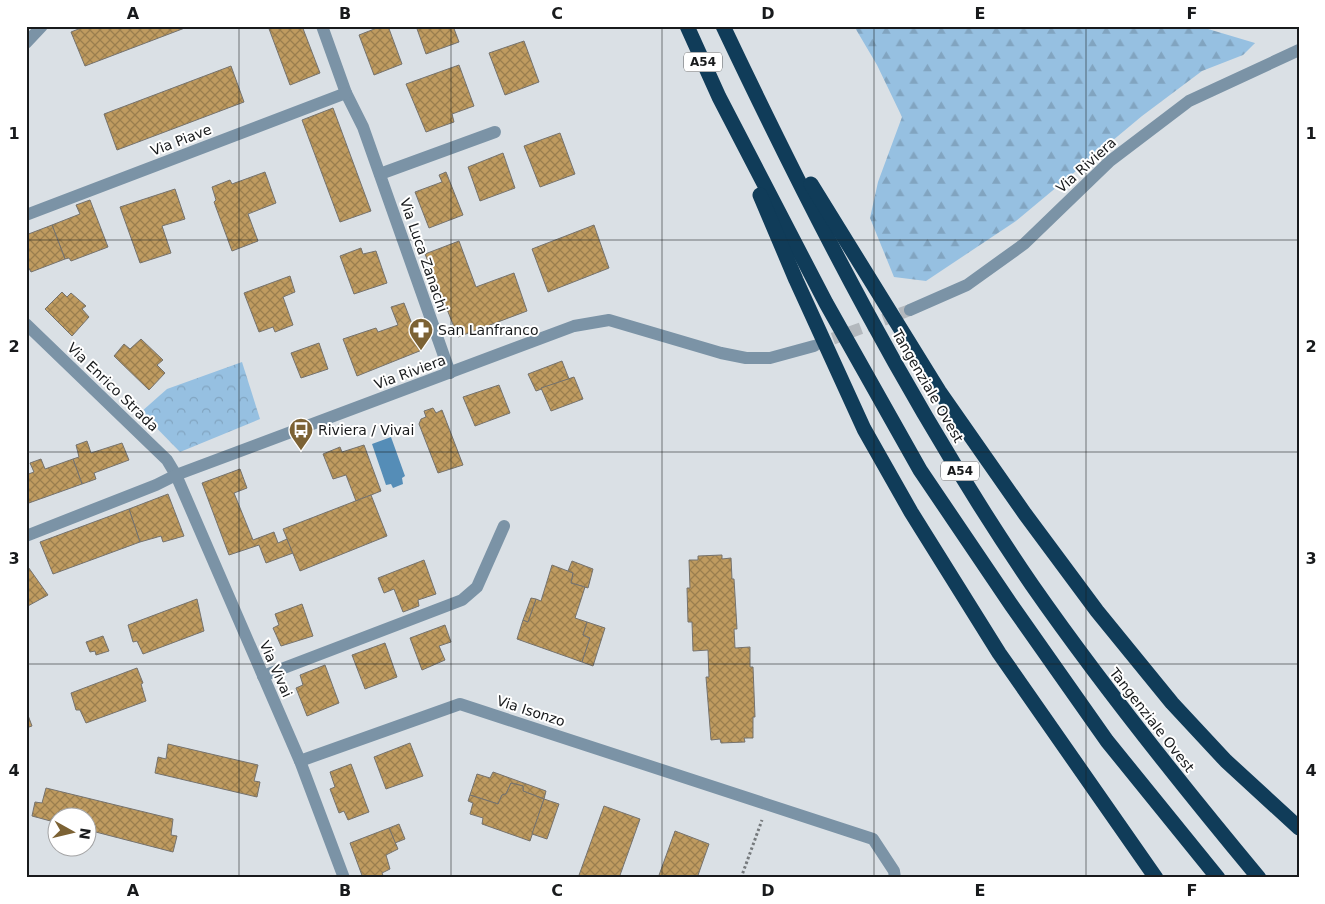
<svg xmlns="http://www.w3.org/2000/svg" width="1325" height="904" font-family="'DejaVu Sans',sans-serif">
<defs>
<pattern id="forest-firs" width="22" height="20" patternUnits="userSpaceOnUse" patternTransform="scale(1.25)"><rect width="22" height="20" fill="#96c0e1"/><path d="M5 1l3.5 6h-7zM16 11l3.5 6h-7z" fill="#81a4c0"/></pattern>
<pattern id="park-crowns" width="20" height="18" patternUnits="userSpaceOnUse" patternTransform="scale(1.25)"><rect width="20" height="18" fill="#96c0e1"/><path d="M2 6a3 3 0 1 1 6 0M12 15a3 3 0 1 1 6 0" fill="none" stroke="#81a4c0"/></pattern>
<pattern id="building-cross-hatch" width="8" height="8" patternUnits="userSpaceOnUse" patternTransform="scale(1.25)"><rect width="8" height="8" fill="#bf9b60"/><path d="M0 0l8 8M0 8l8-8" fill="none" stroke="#9a7e4e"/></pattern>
</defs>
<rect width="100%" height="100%" fill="#dae0e5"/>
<polygon fill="url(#forest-firs)" points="854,26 1198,26 1255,43 1243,55 1202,71 1142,116 1016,221 926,281 894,277 870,218 878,182 902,117 877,65"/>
<polygon fill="url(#park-crowns)" points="242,362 260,419 180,452 141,412 167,389"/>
<polygon fill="#558db7" points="391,437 405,476 402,478 403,484 393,488 391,484 386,485 372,444"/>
<g fill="url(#building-cross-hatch)" stroke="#75726d">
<polygon points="86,26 190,26 85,66 71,32"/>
<polygon points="268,26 302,26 320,73 290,85"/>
<polygon points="382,26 388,26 402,64 374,75 359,35"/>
<polygon points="416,26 453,26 459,42 426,54"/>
<polygon points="524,41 539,82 505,95 489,53"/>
<polygon points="459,65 474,106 452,114 454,122 426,132 406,84"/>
<polygon points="231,66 244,102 117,150 104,114"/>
<polygon points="333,108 371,211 340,222 302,120"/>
<polygon points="560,133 575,174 540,187 524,146"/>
<polygon points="503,153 515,188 480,201 468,167"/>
<polygon points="265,172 276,203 248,214 258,241 232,251 214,202 216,200 212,187 230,180 232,184"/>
<polygon points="446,172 463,215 429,228 415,192 442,182 439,175"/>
<polygon points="175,189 185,219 162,226 171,253 140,263 120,207"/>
<polygon points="90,200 108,247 71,261 69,258 65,259 52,225 80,214 76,205"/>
<polygon points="52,225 65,259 31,272 26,263 26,235"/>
<polygon points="594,225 609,268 548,292 532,249"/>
<polygon points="459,241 476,287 514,273 527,311 458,337 425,254"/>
<polygon points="361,248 363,254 376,251 387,283 354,294 340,256"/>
<polygon points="290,276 295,292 283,297 293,325 275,332 273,327 259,332 244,293"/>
<polygon points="62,292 67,297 71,293 86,306 82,309 89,317 72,336 45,309"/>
<polygon points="404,303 422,350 357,376 343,339 376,328 378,332 398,325 391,307"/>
<polygon points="141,339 163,360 157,365 165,373 149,390 114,356 124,344 130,349"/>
<polygon points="319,343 328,369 301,378 291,353"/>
<polygon points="562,361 569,379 536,391 528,374"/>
<polygon points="574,377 583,399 551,411 541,388"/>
<polygon points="499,385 510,413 475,426 463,397"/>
<polygon points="433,408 436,413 442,410 463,465 438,473 419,424 421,419 426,417 424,411"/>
<polygon points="87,441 91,453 122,443 129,460 94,473 96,479 82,484 73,459 79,457 76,445"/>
<polygon points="364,445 381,491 356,501 346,475 333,479 323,454 340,447 342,452"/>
<polygon points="41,459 45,469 73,459 82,484 26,504 26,475 34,472 30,463"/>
<polygon points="240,469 247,488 234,493 253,540 274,532 278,543 287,539 293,553 266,563 259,545 229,555 202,483"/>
<polygon points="168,494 184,536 163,542 161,536 140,542 129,509"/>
<polygon points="371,495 387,536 300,571 283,529"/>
<polygon points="129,509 140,542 53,574 40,542"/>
<polygon points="722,555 722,559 731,558 732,579 734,579 737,629 734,629 735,648 750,647 750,667 753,667 755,717 753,717 753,738 744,738 745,742 721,743 720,739 711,740 706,677 709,677 708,650 693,651 692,622 688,622 687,588 690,588 689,560 698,560 698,556"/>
<polygon points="424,560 436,594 418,600 419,606 403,612 394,589 384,593 378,578"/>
<polygon points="572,561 593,569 588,588 571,583 573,573 568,571"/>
<polygon points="26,564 48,595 26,607"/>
<polygon points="552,565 573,573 571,583 585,587 575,618 587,622 583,635 590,638 582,662 517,639 523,620 528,622 536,599 541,601"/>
<polygon points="531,598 536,599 528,622 523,620"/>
<polygon points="197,599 204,631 143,654 137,641 133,642 128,625"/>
<polygon points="302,604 313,636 281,646 273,628 279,625 275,614"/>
<polygon points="587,622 605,628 593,666 582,662 590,638 583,635"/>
<polygon points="445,625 451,642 439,646 445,660 422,670 410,638"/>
<polygon points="103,636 109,651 96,655 95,651 90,652 86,642"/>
<polygon points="385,643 397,677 365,689 352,655"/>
<polygon points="325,665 339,703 307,716 296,688 303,685 300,675"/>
<polygon points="137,668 143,683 141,684 146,701 86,723 80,710 76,710 71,693"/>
<polygon points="26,710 32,726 26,728"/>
<polygon points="410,743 423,776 386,789 374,757"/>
<polygon points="168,744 258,765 254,781 260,782 257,797 155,773 158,757 166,759"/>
<polygon points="351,764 369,812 348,820 344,811 339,813 330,789 335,787 330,772"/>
<polygon points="493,772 546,791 544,799 523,791 523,786 511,783 506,794 502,795 498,804 470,795 477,774 490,778"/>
<polygon points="511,783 523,786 523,791 544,799 530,841 482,824 483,818 470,814 473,803 468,801 470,795 498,804 502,795 506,794"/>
<polygon points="46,788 173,819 171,835 177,836 173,852 88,830 88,816 58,816 58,823 32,816 35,802 42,803"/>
<polygon points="544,799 559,804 547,839 532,834"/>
<polygon points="604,806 640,819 629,850 619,878 578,878"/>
<polygon points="399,824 405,839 395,843 389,828"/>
<polygon points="389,828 398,849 386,855 390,869 382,873 384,878 363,878 350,843"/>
<polygon points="675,831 709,844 697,878 658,878"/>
</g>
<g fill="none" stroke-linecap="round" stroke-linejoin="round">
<polyline stroke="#b3b8bd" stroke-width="12" stroke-dasharray="12 6" stroke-linecap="butt" points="816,345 910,310"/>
<polyline stroke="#75797c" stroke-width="3" stroke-dasharray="2.5 2.5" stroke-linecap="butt" points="741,878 762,820"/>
<g stroke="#7b93a6" stroke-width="12">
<polyline points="322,26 346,93 363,127 450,373"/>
<polyline points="26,43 42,26"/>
<polyline points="380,174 495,132"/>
<polyline points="26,215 346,93"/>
<polyline points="910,310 967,285 1024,244 1110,161 1189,101 1299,50"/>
<polyline points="26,324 167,460 176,475 300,761 344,878"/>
<polyline points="26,536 156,485 176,475 574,326 609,320 721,353 746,358 770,358 814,346"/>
<polyline points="263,676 462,600 477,587 504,526"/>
<polyline points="300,761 460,704 873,839 894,871 895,878"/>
</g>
<g stroke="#103c59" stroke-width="15">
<polyline points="687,26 719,97 826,303 920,470 1012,606 1107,741 1218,878"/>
<path d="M723,26C814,218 912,409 1032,585C1103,687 1180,783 1259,878"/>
<polyline points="811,184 939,391 1025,514 1097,611 1172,703 1226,761 1299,828"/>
<polyline points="760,195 796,280 864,429 911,512 999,653 1156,878"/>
</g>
</g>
<path fill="none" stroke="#181a1c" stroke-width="1" stroke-opacity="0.55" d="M239,26V878M451,26V878M662,26V878M874,26V878M1086,26V878M26,240H1299M26,452H1299M26,664H1299"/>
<defs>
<symbol id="pharmacy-pin" viewBox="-11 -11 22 30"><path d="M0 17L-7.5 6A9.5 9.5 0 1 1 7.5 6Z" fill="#7c6234" stroke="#fff"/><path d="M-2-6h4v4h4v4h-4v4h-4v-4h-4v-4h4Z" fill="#fff"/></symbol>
<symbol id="bus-pin" viewBox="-11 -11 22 30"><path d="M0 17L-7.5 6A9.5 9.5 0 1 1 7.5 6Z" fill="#7c6234" stroke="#fff"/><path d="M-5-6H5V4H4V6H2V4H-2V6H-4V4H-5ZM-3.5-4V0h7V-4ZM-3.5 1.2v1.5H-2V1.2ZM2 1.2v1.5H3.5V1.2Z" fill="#fff"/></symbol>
</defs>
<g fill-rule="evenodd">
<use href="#pharmacy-pin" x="407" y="316" width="28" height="38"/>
<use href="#bus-pin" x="287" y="416" width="28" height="38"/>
</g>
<g text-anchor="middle" stroke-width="4" stroke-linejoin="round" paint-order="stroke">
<g fill="#fff" stroke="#5d5f60" stroke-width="1">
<rect x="684" y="52.5" width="38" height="19" rx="4"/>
<rect x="941" y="461.5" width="38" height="19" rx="4"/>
</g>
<g font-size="12" font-weight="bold" fill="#181a1c">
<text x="703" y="66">A54</text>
<text x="960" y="475">A54</text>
</g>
<g font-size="14" fill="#181a1c" stroke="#fff">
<text transform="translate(181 140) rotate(-21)" y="5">Via Piave</text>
<text transform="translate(1086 165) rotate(-42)" y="5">Via Riviera</text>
<text transform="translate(424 255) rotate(71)" y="5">Via Luca Zanachi</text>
<text transform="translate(410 372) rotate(-20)" y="5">Via Riviera</text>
<text transform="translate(928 386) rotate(60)" y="5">Tangenziale Ovest</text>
<text transform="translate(113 387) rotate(44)" y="5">Via Enrico Strada</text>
<text transform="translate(276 669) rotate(66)" y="5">Via Vivai</text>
<text transform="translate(531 711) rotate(18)" y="5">Via Isonzo</text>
<text transform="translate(1152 720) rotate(52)" y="5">Tangenziale Ovest</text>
</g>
<g font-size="14" fill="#181a1c" stroke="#fff" text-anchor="start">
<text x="438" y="335">San Lanfranco</text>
<text x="318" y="435">Riviera / Vivai</text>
</g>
</g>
<rect width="1325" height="904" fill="none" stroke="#ffffff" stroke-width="55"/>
<g transform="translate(72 832) rotate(98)"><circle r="24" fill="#ffffff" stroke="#a3a3a4"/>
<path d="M0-4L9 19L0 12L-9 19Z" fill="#7c6234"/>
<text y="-8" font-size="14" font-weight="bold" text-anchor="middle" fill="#181a1c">N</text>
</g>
<rect x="28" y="28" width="1270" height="848" fill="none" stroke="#181a1c" stroke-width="2"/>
<g font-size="16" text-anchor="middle" font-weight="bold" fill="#181a1c">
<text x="133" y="19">A</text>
<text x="345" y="19">B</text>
<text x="557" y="19">C</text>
<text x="768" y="19">D</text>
<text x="980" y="19">E</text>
<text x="1192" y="19">F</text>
<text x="14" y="139">1</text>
<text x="1311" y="139">1</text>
<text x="14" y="352">2</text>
<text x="1311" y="352">2</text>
<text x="14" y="564">3</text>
<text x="1311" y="564">3</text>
<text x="14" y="776">4</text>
<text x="1311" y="776">4</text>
<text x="133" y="896">A</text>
<text x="345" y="896">B</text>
<text x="557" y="896">C</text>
<text x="768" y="896">D</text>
<text x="980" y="896">E</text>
<text x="1192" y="896">F</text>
</g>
</svg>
